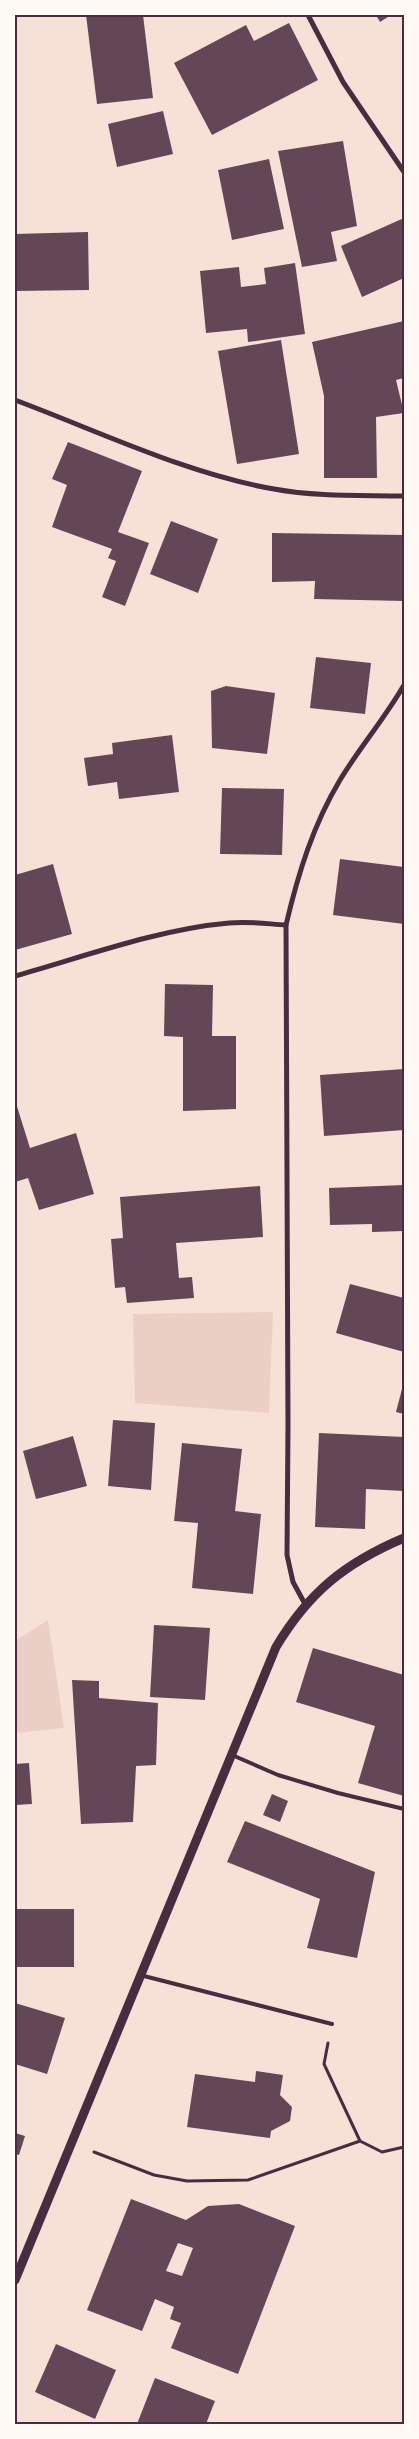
<svg xmlns="http://www.w3.org/2000/svg" width="419" height="2439" font-family="Figtree,sans-serif">
<rect width="100%" height="100%" fill="#f7e1d7"/>
<g fill="#ebcfc5">
<polygon points="273,1312 269,1413 135,1403 133,1314"/>
<polygon points="48,1620 64,1728 15,1733 15,1641"/>
</g>
<g fill="#644757" fill-rule="evenodd">
<polygon points="86,15 143,15 153,98 97,104"/>
<polygon points="376,15 391,15 380,22"/>
<polygon points="289,23 318,80 212,135 174,63 246,25 254,41"/>
<polygon points="163,111 173,154 117,167 108,124"/>
<polygon points="343,141 357,226 331,232 337,261 302,267 278,151"/>
<polygon points="269,159 284,229 232,240 218,170"/>
<polygon points="404,218 404,278 362,297 341,246"/>
<polygon points="88,232 89,290 15,291 15,234"/>
<polygon points="295,263 305,334 248,342 247,329 206,333 200,271 239,267 241,287 266,284 264,268"/>
<polygon points="404,321 404,378 396,380 404,413 376,417 377,478 324,478 324,396 312,342"/>
<polygon points="281,340 299,454 237,464 218,351"/>
<polygon points="68,442 142,471 118,532 149,543 125,606 102,597 116,561 108,558 112,549 52,527 67,485 52,479"/>
<polygon points="171,521 218,539 198,593 150,574"/>
<polygon points="272,533 404,535 404,601 314,599 315,581 272,582"/>
<polygon points="316,657 371,663 365,714 310,708"/>
<polygon points="226,686 275,693 267,754 212,748 211,691"/>
<polygon points="172,735 179,792 119,799 117,782 88,786 84,758 113,754 112,743"/>
<polygon points="222,788 284,789 282,855 220,854"/>
<polygon points="340,859 404,867 404,924 333,915"/>
<polygon points="53,864 72,934 15,950 15,875"/>
<polygon points="165,984 213,985 212,1036 236,1036 236,1109 183,1111 183,1037 164,1036"/>
<polygon points="404,1069 404,1130 324,1136 320,1075"/>
<polygon points="15,1100 30,1148 76,1133 94,1194 39,1210 28,1178 15,1182"/>
<polygon points="404,1185 404,1231 372,1232 372,1224 330,1225 329,1188"/>
<polygon points="260,1186 263,1237 176,1243 179,1278 192,1277 194,1298 127,1303 125,1287 115,1288 111,1239 123,1238 120,1197"/>
<polygon points="350,1284 404,1298 404,1352 336,1333"/>
<polygon points="403,1385 404,1386 404,1414 396,1412"/>
<polygon points="113,1420 155,1423 151,1490 108,1486"/>
<polygon points="319,1433 404,1437 404,1491 366,1489 365,1529 315,1527"/>
<polygon points="73,1436 87,1486 36,1499 23,1451"/>
<polygon points="182,1443 242,1449 235,1511 261,1514 253,1594 192,1588 198,1523 174,1521"/>
<polygon points="154,1625 210,1628 205,1700 150,1697"/>
<polygon points="313,1648 404,1675 404,1796 358,1783 375,1726 296,1702"/>
<polygon points="72,1680 99,1681 99,1698 158,1703 156,1765 136,1766 133,1822 81,1824"/>
<polygon points="29,1763 32,1804 15,1805 15,1764"/>
<polygon points="272,1794 288,1801 280,1822 263,1815"/>
<polygon points="245,1821 375,1872 357,1958 307,1948 320,1899 227,1862"/>
<rect x="15" y="1909" width="59" height="58"/>
<polygon points="15,2003 65,2018 47,2074 15,2064"/>
<polygon points="256,2071 283,2075 280,2095 292,2107 290,2121 271,2131 270,2138 187,2127 195,2074 255,2082"/>
<polygon points="15,2133 25,2136 19,2155 15,2154"/>
<path d="M131,2199L186,2220L208,2206L239,2204L295,2226L238,2374L171,2348L181,2323L170,2319L174,2307L155,2299L142,2331L87,2310ZM178,2243L193,2248L182,2276L166,2271Z"/>
<polygon points="56,2344 116,2370 95,2419 35,2392"/>
<polygon points="155,2378 215,2401 206,2424 137,2424"/>
</g>
<g fill="none" stroke-linecap="round" stroke-linejoin="round">
<g stroke="#4a2c40" stroke-width="3">
<polyline points="328,2043 324,2064 360,2141"/>
<polyline points="94,2152 154,2175 187,2181 248,2180 360,2141 382,2152 404,2147"/>
</g>
<g stroke="#4a2c40" stroke-width="4">
<polyline points="232,1755 278,1775 338,1793 404,1809"/>
<polyline points="140,1975 332,2024"/>
</g>
<g stroke="#4a2c40" stroke-width="5">
<polyline points="308,15 343,82 404,172"/>
<path d="M15,400C98,431 187,474 274,489C317,497 361,495 404,496"/>
<path d="M15,976C83,957 159,929 229,923C248,921 268,924 286,925"/>
<path d="M305,1604L293,1582L287,1555L288,1425L286,925C298,874 313,825 340,780C360,747 385,718 404,685"/>
</g>
<path stroke="#4a2c40" stroke-width="9" d="M15,2280L276,1647C309,1592 345,1563 404,1538"/>
</g>
<rect width="419" height="2439" fill="none" stroke="#fffaf5" stroke-width="32"/>
<rect x="16" y="16" width="387" height="2407" fill="none" stroke="#4a2c40" stroke-width="2"/>
</svg>
